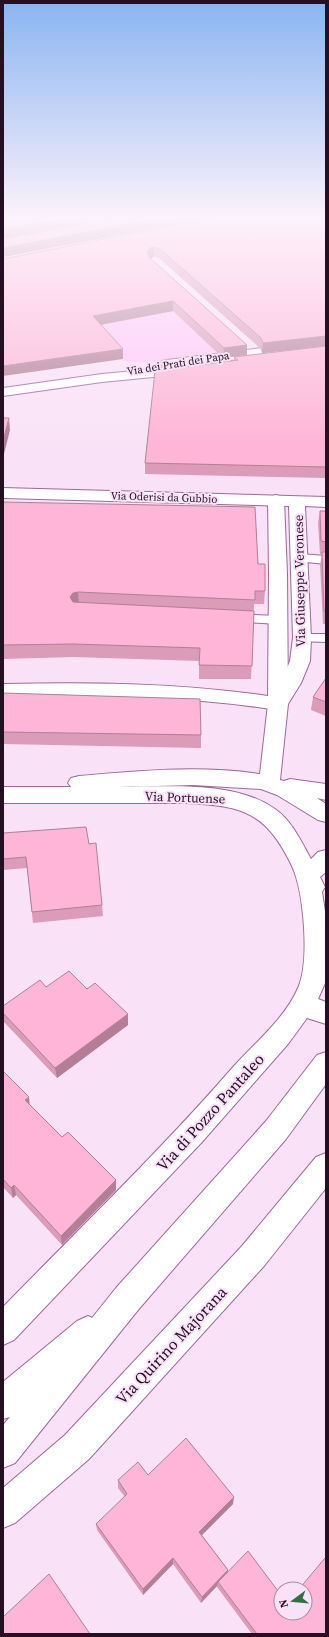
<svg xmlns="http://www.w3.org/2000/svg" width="329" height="1637" font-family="'Source Serif 4',serif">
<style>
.green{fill:#fec8f8}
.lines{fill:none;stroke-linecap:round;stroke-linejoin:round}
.lane-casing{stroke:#9e699a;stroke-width:2}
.street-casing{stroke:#9e699a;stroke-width:2}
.secondary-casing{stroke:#9e699a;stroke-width:2}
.primary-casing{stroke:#9e699a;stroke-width:2}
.lane{fill:#fff;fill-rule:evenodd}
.street{fill:#fff;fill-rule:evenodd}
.secondary{fill:#fff;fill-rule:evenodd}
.primary{fill:#fff;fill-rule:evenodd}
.wall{fill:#da9cb9}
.shaded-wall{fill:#b27f96}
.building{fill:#feb5d7;stroke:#b27f96}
.labels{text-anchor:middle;stroke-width:4;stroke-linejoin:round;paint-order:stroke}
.far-street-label{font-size:11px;fill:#251023;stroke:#f9e2f7}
.street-label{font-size:13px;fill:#251023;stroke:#f9e2f7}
.near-street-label{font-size:16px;fill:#251023;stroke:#f9e2f7}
</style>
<rect width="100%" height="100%" fill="#f9e2f7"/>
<!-- green -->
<path class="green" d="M173,311L219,352L147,363L125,361L93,326Z"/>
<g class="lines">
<!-- lane casing -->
<g class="lane-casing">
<g id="lane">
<path d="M139,216H157L153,218L87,230L83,228L87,226Z"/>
<path d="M300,554L326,556V564L296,561L294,558L296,555Z"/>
<path d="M233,614L278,616L283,617L285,620L283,623L278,624L228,621L226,618L228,615Z"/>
<path d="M302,634H326V642L297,641L295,638L297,635Z"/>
</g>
</g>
<!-- street casing -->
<g class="street-casing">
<g id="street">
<path d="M83,216H95L113,230L111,232H103Z"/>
<path d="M326,340V348L184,366L189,367L191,370L189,373L184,374L102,382L3,396V388L102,374L165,368L160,364L162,361L167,360Z"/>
<path d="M276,495L282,497L284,500L287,574L288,704L285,709L278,710C187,696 95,695 3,696V684C92,682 180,683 268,696L269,574L268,500L270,497Z"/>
</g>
</g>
<!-- secondary casing -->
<g class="secondary-casing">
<g id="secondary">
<path d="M3,488L326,497V507L305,506L311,638L310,661L301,683L288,704L280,780L284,781L290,779L326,784V800L317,798L326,804V822L318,820L277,795L261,789L193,785L119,787C167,787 234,780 275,809C292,821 301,841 311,859L318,852L326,850V872L320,877L325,887L322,892L326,918V981L318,999L326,1002V1024L307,1018L288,1044L202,1142L14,1340L3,1345V1307C81,1227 161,1150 234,1066C255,1043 286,1017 298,988C310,962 304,892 292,866C266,812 243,806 187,803H3V787H71L68,783L71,778L79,776C139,771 200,765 260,774L268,704L281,683L290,661L293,638L289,506L3,498Z"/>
<path d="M326,1153V1188L264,1266L89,1459L15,1523L3,1528V1488L65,1435L242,1246L316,1157Z"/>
</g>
</g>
<!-- primary casing -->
<g class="primary-casing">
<path id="primary" d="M326,1052V1084L286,1139L138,1310L15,1463L3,1468V1425L10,1417L3,1419V1382L77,1321L88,1316L92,1318L116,1288L266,1121L317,1055Z"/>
</g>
<!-- lane -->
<use href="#lane" class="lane"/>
<!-- street -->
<use href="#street" class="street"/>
<!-- secondary -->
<use href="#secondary" class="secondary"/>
<!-- primary -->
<use href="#primary" class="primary"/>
</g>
<!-- wall -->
<g class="wall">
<path d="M3,216H90V222L103,224H111L112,223V220L104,221L97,216H219L3,257Z"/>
<path d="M326,216V346L262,353L260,348L159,258L154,257L150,258L247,345V355L223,358L173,311L101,325L123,359L3,259Z"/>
<path d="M326,346V478L145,474V463L234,361V357Z"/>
<path d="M3,502L258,564L265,591L264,604H254L251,679H199V661L74,657L3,659Z"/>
<path d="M320,511H326V624H323L320,565L322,554H320L318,523Z"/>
<path d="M326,678V716L311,710L313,697Z"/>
<path d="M3,693L201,735V748L3,744Z"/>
<path d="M3,833L89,844L102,905L103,916L33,923L27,868L3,870Z"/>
<path d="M46,987L87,989L128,1014V1025L57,1078L3,1021V1006Z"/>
<path d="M3,1071L30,1105L62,1137L116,1190L62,1245L16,1195L13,1198L3,1187Z"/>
<path d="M148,1475L233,1504L202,1535L228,1570V1572L281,1613L326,1634H252L217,1587V1586L201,1603L173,1564L143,1595L97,1530L96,1524L125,1497L118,1488V1480Z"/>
</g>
<!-- shaded-wall -->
<g class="shaded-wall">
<path d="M81,216H90V224L3,239V230Z"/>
<path d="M104,216H131L112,218V220L104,221Z"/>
<path d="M172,216H219L3,257V248Z"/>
<path d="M154,247V257L150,258L147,252L150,248Z"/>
<path d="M173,301V311L93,326V316Z"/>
<path d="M326,336V346L262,353L263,343Z"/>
<path d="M247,345V355L223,358L224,348Z"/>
<path d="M123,349V359L3,376V366Z"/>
<path d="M9,418L10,430L3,458V441Z"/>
<path d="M78,592L79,606L74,607L70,597L73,593Z"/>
<path d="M128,1014V1025L57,1078L55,1068Z"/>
<path d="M29,1097L30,1108L25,1100Z"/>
<path d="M116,1180V1190L62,1245L61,1236Z"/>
<path d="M14,1185L16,1195L13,1198L11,1188Z"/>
<path d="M234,1497L233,1504L199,1538V1532Z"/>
<path d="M173,1558V1564L143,1595V1589Z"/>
<path d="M228,1570L227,1576L218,1582L217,1586L201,1603L202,1597Z"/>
</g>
<!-- building -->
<g class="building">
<path d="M3,216H81L3,230Z"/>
<path d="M124,216H172L3,248V239L98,221L103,224H111L114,221L112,218Z"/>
<path d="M221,216H326V336L263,343L261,338L159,248L154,247L150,248L147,252L149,257L247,345L224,348L173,301L93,316L123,349L3,366V259Z"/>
<path d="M326,346V467L145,463L155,371L238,360L234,357Z"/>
<path d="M3,418H9L3,441Z"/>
<path d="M3,502L255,507L258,564H265V591H255V600L78,592L73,593L70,597L73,602L254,611L252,666L199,665L200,648L73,644L3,645Z"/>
<path d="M320,511H326V542L321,541Z"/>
<path d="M322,552H326V611H324Z"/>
<path d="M326,678V702L313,697Z"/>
<path d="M3,693L200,699L201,735L3,732Z"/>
<path d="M86,827L89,844L96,843L102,905L32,912L26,857L3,859V833Z"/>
<path d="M69,971L87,989L95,983L128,1014L55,1068L3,1013V1006L40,980L46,987Z"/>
<path d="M3,1071L29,1097L25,1100L62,1137L68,1132L116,1180L61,1236L14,1185L11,1188L3,1179Z"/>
<path d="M186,1438L234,1497L199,1532L228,1570L202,1597L173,1558L143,1589L96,1524L127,1494L118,1480L138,1462L148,1475Z"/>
<path d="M248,1551L281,1595V1613H305V1589H299L325,1558L326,1559V1634H257L218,1582Z"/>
<path d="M49,1574L90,1634H3V1617Z"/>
</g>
<!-- sky -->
<linearGradient id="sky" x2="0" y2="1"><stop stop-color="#89b4f1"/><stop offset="0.49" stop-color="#fcf2fb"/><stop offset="1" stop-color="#fcf2fb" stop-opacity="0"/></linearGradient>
<rect width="329" height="445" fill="url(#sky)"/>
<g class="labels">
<!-- far-street labels -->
<g class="far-street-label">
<text transform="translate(178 363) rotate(-9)" y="4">Via dei Prati dei Papa</text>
<text transform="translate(164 497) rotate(2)" y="4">Via Oderisi da Gubbio</text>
</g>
<!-- street labels -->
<g class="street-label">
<text transform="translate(299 581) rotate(-91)" y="5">Via Giuseppe Veronese</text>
<text transform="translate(185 797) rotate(2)" y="5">Via Portuense</text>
</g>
<!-- near-street labels -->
<g class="near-street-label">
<text transform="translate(210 1112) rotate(-48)" y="6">Via di Pozzo Pantaleo</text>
<text transform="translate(171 1345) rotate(-47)" y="6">Via Quirino Majorana</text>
</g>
</g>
<!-- border -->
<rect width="329" height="1637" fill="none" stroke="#251023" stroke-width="8"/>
<!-- north arrow -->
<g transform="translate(293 1601) rotate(254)"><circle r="19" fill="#f9e2f7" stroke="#a48ea2"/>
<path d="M0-3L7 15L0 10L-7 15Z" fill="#2b733f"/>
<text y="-6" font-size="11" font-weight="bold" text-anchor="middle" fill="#251023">N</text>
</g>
</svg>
